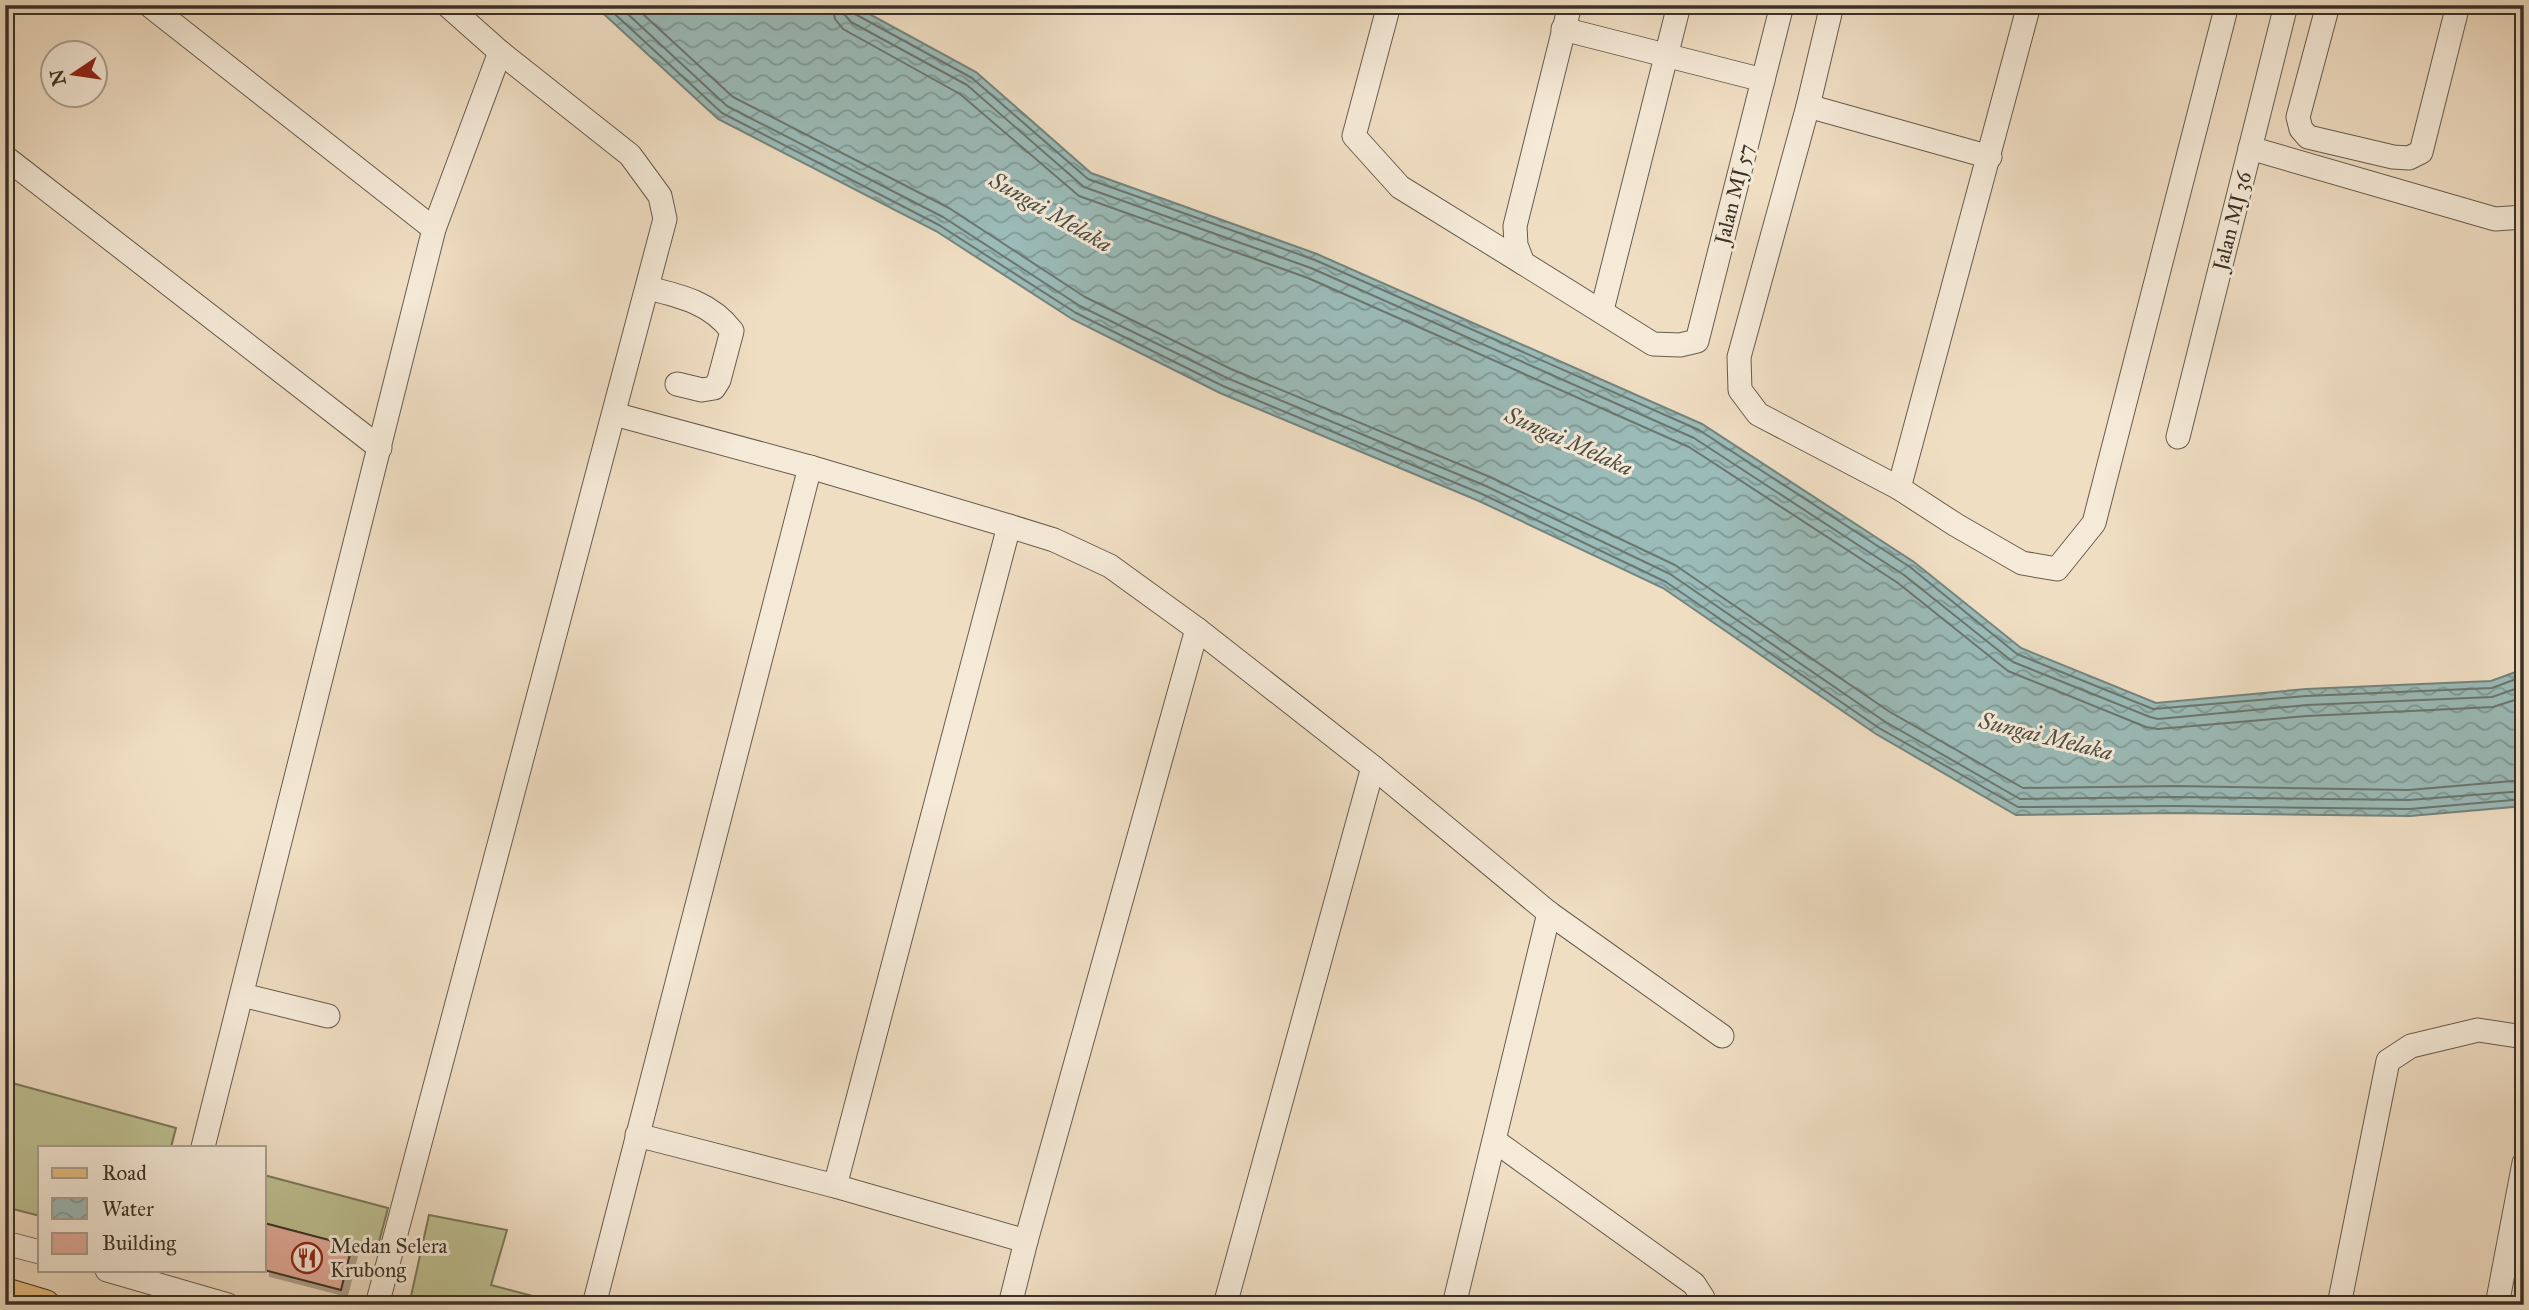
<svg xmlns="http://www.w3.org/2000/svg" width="2529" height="1310" font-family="'IM FELL Great Primer',serif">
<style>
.grass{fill:#bdc091;stroke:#7b785c;stroke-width:2}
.water{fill:url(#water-waves);stroke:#74847e;stroke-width:2}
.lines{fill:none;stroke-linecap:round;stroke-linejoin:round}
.shore{stroke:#6a7670;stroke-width:2}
.building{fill:#e3ac9b;stroke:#393127;stroke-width:2;filter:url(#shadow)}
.minor-casing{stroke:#675c4e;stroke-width:25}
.major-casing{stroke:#393127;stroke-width:32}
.minor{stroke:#f5ead8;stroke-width:23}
.major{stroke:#e8bf82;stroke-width:30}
.labels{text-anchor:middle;stroke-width:6;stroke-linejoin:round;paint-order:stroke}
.street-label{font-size:21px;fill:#393127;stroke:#f5ead8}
.poi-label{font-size:21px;fill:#393127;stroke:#f5ead8;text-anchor:start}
.water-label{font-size:23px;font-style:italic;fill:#4d4d44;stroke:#f5ead8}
</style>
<defs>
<pattern id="water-waves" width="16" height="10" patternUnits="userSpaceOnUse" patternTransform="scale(1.75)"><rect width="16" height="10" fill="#9bbbb8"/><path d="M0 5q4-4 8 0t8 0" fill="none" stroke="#7f9996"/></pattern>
<filter id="shadow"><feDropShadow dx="6" dy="6" stdDeviation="0" flood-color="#0004"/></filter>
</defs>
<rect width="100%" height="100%" fill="#f0dec3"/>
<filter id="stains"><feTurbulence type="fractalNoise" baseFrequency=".00286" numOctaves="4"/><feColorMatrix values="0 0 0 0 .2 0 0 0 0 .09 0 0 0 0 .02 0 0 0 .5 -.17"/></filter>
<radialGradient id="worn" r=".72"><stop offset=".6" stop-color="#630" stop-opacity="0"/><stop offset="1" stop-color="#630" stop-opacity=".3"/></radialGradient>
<!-- grass -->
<g class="grass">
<path d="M5,1081L176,1128L171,1147H40V1216L5,1207Z"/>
<path d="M264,1175L388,1208L376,1253L264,1223Z"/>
<path d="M429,1215L507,1230L491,1285L567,1305H409Z"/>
</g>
<!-- water -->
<path class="water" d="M594,5H853L976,72L1091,173L1317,254L1702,424L1914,562L2021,648L2156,703L2306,689L2491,681L2524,669V806L2410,816L2176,813L2016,815L1876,734L1663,588L1479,501L1220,393L1072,319L936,231L718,119Z"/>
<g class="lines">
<!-- shore -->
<g class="shore">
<path d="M605,5L722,113L939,225L1076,313L1223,386L1482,494L1666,582L1879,728L2018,807L2176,806L2410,809L2524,799"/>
<path d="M618,5L727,106L943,217L1080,306L1227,378L1486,486L1670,574L1884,721L2020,799L2176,797L2409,800L2524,791"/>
<path d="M633,5L733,97L949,208L1085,297L1231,369L1490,477L1675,565L1890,712L2023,788L2176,786L2409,790L2524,780"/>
<path d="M832,5L835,19L843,29L960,94L1079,196L1308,278L1689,447L1898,583L2008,671L2146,727L2158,729L2307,716L2493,707L2524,697"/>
<path d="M843,5L844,14L851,22L967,85L1084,187L1311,268L1694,438L1904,575L2013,662L2150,717L2158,719L2307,705L2492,697L2524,686"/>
<path d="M851,5L855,14L972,78L1088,179L1315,260L1699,430L1910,567L2017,654L2153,709L2306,696L2492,688L2524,676"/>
</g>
</g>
<!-- building -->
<path class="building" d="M264,1223L352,1246L341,1290L264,1270Z"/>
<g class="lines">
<!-- minor casing -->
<g class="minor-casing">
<g id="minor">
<path d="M149,5L434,229"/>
<path d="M1389,5L1354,136L1400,187L1523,263"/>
<path d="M1570,5L1515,226L1516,245L1523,263L1653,344L1680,345L1697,341L1782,5"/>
<path d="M1832,5L1808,106L1739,357L1740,390L1758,414L1899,488L1956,525L2022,563L2057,569L2094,523L2227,5"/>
<path d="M2328,5L2298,117L2301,129L2308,137L2393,157L2409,158L2421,152L2458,5"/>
<path d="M1563,29L1763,80"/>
<path d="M1808,106L1990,157"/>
<path d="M2250,148L2495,219L2524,217"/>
<path d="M5,157L380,448"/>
<path d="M648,288C681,296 711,303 732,331L719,380L714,388L702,390L677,384"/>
<path d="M1602,310L1679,5"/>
<path d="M614,414L810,467L1009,526L1054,540L1110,566L1197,629L1373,767L1549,913L1722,1036"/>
<path d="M2178,437L2286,5"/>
<path d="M1899,488L2029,5"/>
<path d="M242,995L328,1016"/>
<path d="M637,1135L835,1186L1026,1241"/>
<path d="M1495,1141L1694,1284L1703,1298V1305"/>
<path d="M203,1147L434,229L500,52"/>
<path d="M835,1186L1009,526"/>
<path d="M5,1243L40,1252"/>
<path d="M107,1270L228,1305"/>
<path d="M377,1305L665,219L660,196L630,155L500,52L447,5"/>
<path d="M594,1305L810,467"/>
<path d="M1010,1305L1026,1241L1197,629"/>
<path d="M1225,1305L1373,767"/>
<path d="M1454,1305L1549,913"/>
<path d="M2339,1305L2388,1061L2411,1046L2478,1030L2524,1037"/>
<path d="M2497,1305L2524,1163"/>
</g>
</g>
<!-- major casing -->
<g class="major-casing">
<path id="major" d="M5,1293L45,1305"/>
</g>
<!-- minor -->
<use href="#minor" class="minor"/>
<!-- major -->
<use href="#major" class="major"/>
</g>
<!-- icons -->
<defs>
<g id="restaurant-ring" transform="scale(1.575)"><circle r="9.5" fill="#f5ead8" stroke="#8f2418" stroke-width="1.5"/><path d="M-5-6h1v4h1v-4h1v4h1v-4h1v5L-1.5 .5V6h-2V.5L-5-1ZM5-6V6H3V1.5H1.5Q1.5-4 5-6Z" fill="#8f2418"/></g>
</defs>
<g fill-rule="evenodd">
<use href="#restaurant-ring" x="307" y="1258"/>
</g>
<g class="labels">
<!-- street labels -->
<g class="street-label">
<text transform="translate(1734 194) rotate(-76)" y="7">Jalan MJ 57</text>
<text transform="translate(2232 221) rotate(-76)" y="7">Jalan MJ 36</text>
</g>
<!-- poi labels -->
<g class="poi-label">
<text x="330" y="1253">Medan Selera<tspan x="330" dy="24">Krubong</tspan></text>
</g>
<!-- water labels -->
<g class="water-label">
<text transform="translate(1051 212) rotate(30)" y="8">Sungai Melaka</text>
<text transform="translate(1569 441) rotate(24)" y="8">Sungai Melaka</text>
<text transform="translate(2046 736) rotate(14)" y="8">Sungai Melaka</text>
</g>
</g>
<!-- margin -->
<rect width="2529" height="1310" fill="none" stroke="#f0dec3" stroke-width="28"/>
<rect x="7" y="7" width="2515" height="1296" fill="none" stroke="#393127" stroke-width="3.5"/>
<rect x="14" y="14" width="2501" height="1282" fill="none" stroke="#393127" stroke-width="2"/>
<!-- legend -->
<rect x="38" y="1146" width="228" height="126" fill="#f5ead8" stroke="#aaa091" stroke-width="2"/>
<rect x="52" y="1168" width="35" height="10" fill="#e8bf82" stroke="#aaa091" stroke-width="2"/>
<text x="102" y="1180" font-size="21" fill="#393127">Road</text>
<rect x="52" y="1198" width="35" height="21" fill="url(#water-waves)" stroke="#aaa091" stroke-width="2"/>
<text x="102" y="1216" font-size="21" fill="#393127">Water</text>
<rect x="52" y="1233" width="35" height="21" fill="#e3ac9b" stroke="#aaa091" stroke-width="2"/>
<text x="102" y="1250" font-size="21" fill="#393127">Building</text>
<!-- north arrow -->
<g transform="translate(74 74) rotate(257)"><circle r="33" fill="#f5ead8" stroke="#aaa091" stroke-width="2"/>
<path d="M0-5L12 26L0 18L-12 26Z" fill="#8f2418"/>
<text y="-10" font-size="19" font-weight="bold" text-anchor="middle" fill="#393127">N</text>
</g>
<rect width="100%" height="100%" filter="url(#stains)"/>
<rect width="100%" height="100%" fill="url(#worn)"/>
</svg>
